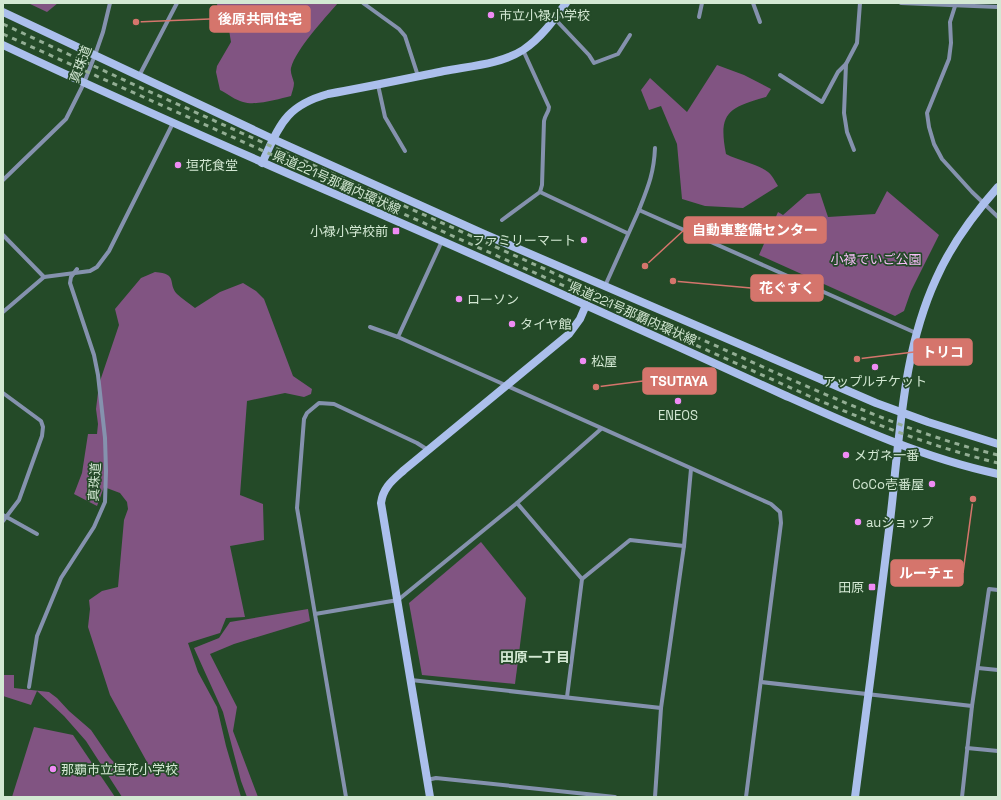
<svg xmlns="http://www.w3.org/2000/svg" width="1001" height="800" font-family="'Space Grotesk','Noto Sans JP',sans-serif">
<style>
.green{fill:#815482}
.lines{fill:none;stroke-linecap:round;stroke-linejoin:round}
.street{stroke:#8592ae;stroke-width:4}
.secondary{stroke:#abbfec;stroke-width:8}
.rail{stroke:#93ae94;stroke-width:3;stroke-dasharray:5 5;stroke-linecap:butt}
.poi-dot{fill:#f08bf5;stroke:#244a28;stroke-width:1.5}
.labels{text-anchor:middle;stroke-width:3.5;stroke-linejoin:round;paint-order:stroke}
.poi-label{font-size:13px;fill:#d3e8d3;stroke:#244a28;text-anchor:start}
.street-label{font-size:13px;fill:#d3e8d3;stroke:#244a28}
.park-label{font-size:13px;fill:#f8bdf9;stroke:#244a28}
.neighbourhood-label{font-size:14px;font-weight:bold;fill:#d3e8d3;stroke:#244a28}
.leader{fill:none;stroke:#d5756c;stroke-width:1.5}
.callout-dot{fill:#d5756c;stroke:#244a28;stroke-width:1.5}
.callout{fill:#d5756c;stroke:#d5756c;stroke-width:1.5}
.callout-label{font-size:14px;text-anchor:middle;font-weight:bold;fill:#fff}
</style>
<rect width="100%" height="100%" fill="#244a28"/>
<!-- green -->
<g class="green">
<path d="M28,3H58L47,12Z"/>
<path d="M217,3H338C325,18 296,49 291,68C290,73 293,78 294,83C294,87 292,92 291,96C278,99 256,106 243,102C235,100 228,94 220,90L216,72L217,66L231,42L229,30L218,13Z"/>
<path d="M717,65L744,75L771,89L766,97C728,108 718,113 726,154C739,161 756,163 768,172C772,175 775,181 778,186L743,208L705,206L682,199L677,144L661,106L649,110L641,90L650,78L687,112Z"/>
<path d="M887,191L939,235L911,291L904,311L895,316L759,255L778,212L783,215L807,194L820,193L828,217L875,214Z"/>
<path d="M155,272C179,274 167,283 177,294C182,299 189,303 195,308L220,292L243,283L256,291L264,299L293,376L312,389L311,394L304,397L285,393L247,401L240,495L263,504L264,540L230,546L245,617L226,618L220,633L188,643L198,672L217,707L226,746L241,797H122L86,741L64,716L37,691L31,705L3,696V675H14V688L49,692L57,698L69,711L91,730L110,758L127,776L134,777L144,774L147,769V762L110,695L88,627L90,609L89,600L102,591L118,587L124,520L128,509L127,502L120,493L104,487L97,506L74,494L82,473L88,434H97L98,424L96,409L99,384L119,325L115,309L141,278Z"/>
<path d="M481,542L526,598L515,684L422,675L409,603Z"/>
<path d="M308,609L310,621L234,644L210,654L237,707L233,731L258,797H247L241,781L223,712L194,648L219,638L230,622Z"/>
<path d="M34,727L73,735L115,797H12Z"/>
</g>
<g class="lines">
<!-- street -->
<g class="street">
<path d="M363,3L399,29L405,36L418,76"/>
<path d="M753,3L760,22"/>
<path d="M901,3L998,7"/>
<path d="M956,3L950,22L951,43L949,59L927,113L929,127L934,144L942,159L972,192L998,217"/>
<path d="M699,17L702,3"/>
<path d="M555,19L589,55L594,63L618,54L630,35"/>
<path d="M780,75L822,102L838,72L846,64"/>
<path d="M139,76L177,3"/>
<path d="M378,85L385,117L405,151"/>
<path d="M854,150L847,132L844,113L846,64L857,43L860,3"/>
<path d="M3,180L66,119L84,83L95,55L103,32L110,3"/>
<path d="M540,192L627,233"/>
<path d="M639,210C648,187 654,173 655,148"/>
<path d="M502,220L540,192L542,185L544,121C545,115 549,112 549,107L523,50"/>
<path d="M3,235L44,277"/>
<path d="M442,241L398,337L771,504L780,512L781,523L746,797"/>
<path d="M605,286L639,210L916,333"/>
<path d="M3,312L44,277L90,271L97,267L109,251L173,123"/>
<path d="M370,327L398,337"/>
<path d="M3,393L41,421L43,427L42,436L19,500L3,521"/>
<path d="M517,503L582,579"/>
<path d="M3,515L37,534"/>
<path d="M315,614L398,600L517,503L601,429"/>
<path d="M978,668L998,670"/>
<path d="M411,680L661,708"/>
<path d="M761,682L972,706"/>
<path d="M29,687L37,636L61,578L94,527L105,502L106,471L105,438L98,375L94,355L70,283L71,277L77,269"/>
<path d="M567,697L582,579L630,540L684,546"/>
<path d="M967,748L998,751"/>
<path d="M427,780L436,778L615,797"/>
<path d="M346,797L297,508L304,419L307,413L319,403L334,404L417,443L428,450"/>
<path d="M655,797L661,708L684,546L691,469"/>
<path d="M962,797L972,706L989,589L998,590"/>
</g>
<!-- secondary -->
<g class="secondary">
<path d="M3,12L273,139L484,234L876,403L928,422L998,444"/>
<path d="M3,45C197,137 395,218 590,307C655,336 719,365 784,395C853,426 923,458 998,474"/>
<path d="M262,163C280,125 285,106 328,94C367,87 405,79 444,71C470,66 501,64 523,50C541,38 554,20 566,3"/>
<path d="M430,797L381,503C383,487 393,480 404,470L569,334L580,319L586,305"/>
<path d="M855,797C866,713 877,630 887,546C890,522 893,497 895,473C902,407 908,340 936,279C951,245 973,215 998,187"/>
</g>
<!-- rail -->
<g class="rail">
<path d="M3,24L137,86L792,380C859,409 927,438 998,455"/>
<path d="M3,34L809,396C871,423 933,447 998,463"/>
</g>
</g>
<!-- markers -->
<g class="poi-dot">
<circle cx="491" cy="15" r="4"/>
<circle cx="178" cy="165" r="4"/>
<rect x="392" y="227" width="8" height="8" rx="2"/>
<circle cx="584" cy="240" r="4"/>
<circle cx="459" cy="299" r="4"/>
<circle cx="512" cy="324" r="4"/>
<circle cx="583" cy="361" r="4"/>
<circle cx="875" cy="367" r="4"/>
<circle cx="678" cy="401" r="4"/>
<circle cx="846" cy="455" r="4"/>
<circle cx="932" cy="484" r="4"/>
<circle cx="858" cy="522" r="4"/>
<rect x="868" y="583" width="8" height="8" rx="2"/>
<circle cx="53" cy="769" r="4"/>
</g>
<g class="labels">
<!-- poi labels -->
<g class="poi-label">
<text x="499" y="20">市立小禄小学校</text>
<text x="186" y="170">垣花食堂</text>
<text x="388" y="236" text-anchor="end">小禄小学校前</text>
<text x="576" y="245" text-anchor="end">ファミリーマート</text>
<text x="467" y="304">ローソン</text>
<text x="520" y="329">タイヤ館</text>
<text x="591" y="366">松屋</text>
<text x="875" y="386" text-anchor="middle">アップルチケット</text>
<text x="678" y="420" text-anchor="middle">ENEOS</text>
<text x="854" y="460">メガネ一番</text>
<text x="924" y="489" text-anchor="end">CoCo壱番屋</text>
<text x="866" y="527">auショップ</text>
<text x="864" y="592" text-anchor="end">田原</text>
<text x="61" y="774">那覇市立垣花小学校</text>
</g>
<!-- street labels -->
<g class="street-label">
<text transform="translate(80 64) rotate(-69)" y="5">真珠道</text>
<text transform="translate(337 182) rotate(24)" y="5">県道221号那覇内環状線</text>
<text transform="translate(633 313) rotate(24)" y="5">県道221号那覇内環状線</text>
<text transform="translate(94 482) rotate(-86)" y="5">真珠道</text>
</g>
<!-- park labels -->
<g class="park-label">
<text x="876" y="264">小禄でいご公園</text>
</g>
<!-- neighbourhood labels -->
<g class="neighbourhood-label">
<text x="535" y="662">田原一丁目</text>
</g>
</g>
<!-- callouts -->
<path class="leader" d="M136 22L210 19M645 266L684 230M673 281L751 288M857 359L914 352M596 387L643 381M973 499L963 573"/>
<g class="callout-dot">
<circle cx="136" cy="22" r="4"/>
<circle cx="645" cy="266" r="4"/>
<circle cx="673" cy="281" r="4"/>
<circle cx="857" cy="359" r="4"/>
<circle cx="596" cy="387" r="4"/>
<circle cx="973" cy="499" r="4"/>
</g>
<g class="callout">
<rect x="210" y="6" width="100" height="26" rx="4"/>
<rect x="684" y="217" width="142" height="26" rx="4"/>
<rect x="751" y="275" width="72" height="26" rx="4"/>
<rect x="914" y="339" width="58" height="26" rx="4"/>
<rect x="643" y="368" width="73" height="26" rx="4"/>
<rect x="891" y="560" width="72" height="26" rx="4"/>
</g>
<g class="callout-label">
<text x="260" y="24">後原共同住宅</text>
<text x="755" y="235">自動車整備センター</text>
<text x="787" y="293">花ぐすく</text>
<text x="943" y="357">トリコ</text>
<text x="679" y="386">TSUTAYA</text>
<text x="927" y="578">ルーチェ</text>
</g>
<!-- border -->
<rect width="1001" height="800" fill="none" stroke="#d3e8d3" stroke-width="8"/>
</svg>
